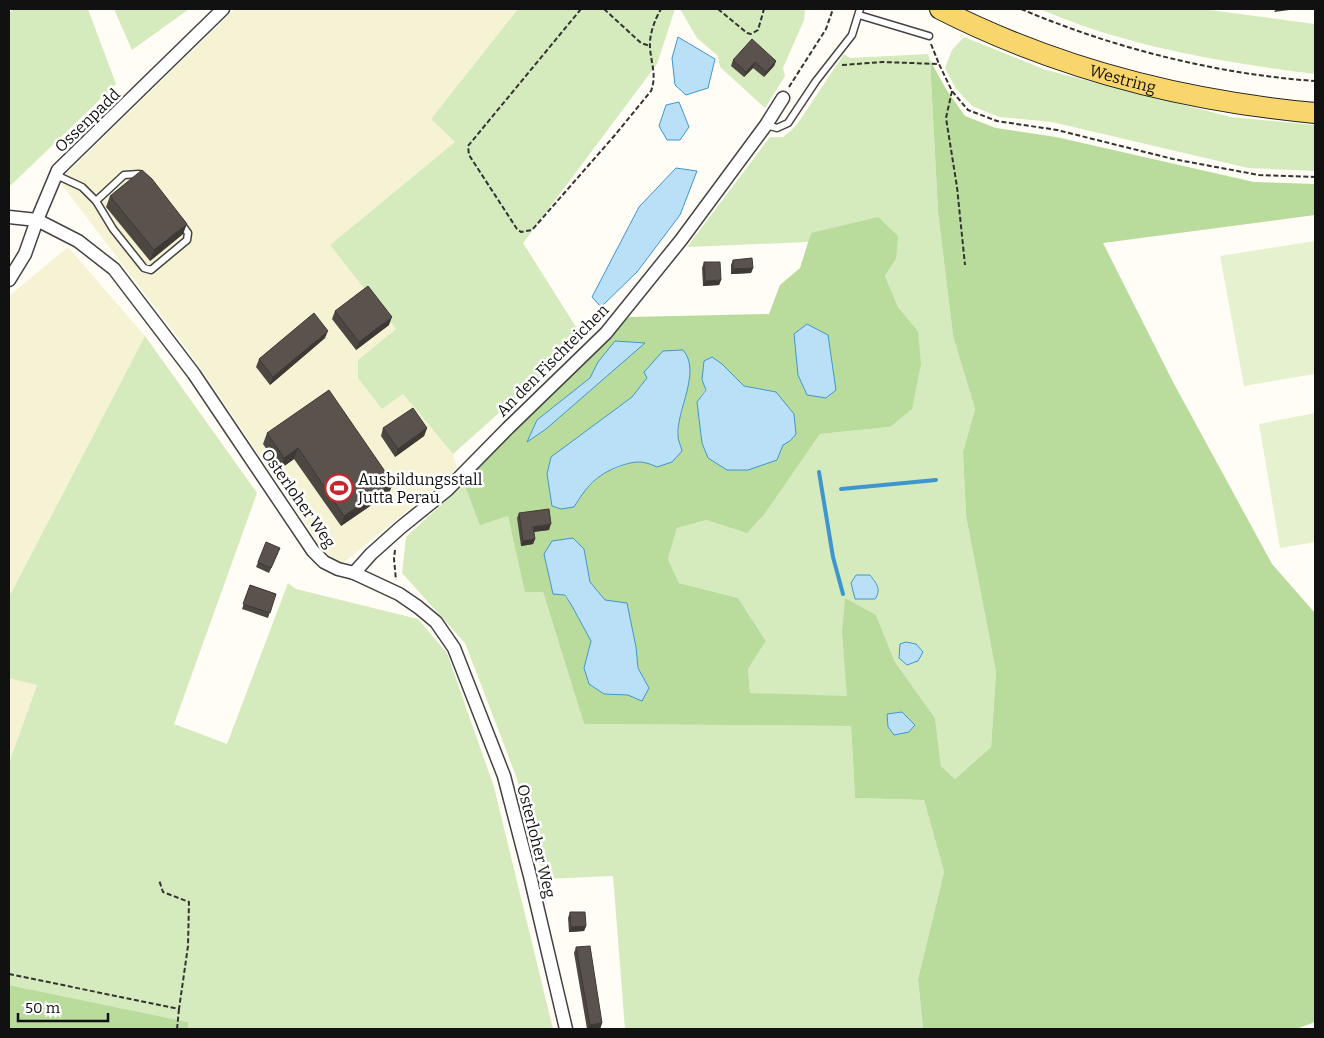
<svg xmlns="http://www.w3.org/2000/svg" width="1324" height="1038" font-family="Bitter,serif">
<style>
.farmland{fill:#f6f3d4}
.green{fill:#d5ebbd}
.forest{fill:#b9dc9c;fill-rule:evenodd}
.pitch{fill:#e6f2cf}
.water{fill:#b9e0f7;stroke:#3f96cf}
.lines{fill:none;stroke-linecap:round;stroke-linejoin:round}
.stream{stroke:#3f96cf;stroke-width:4}
.service-casing{stroke:#444;stroke-width:9}
.minor-casing{stroke:#444;stroke-width:15}
.primary-casing{stroke:#222;stroke-width:22}
.path{stroke:#333;stroke-width:2;stroke-dasharray:5 2.5;stroke-linecap:butt}
.service{stroke:#fff;stroke-width:6}
.minor{stroke:#fff;stroke-width:12}
.primary{stroke:#f9d66b;stroke-width:20}
.wall{fill:#4d4742}
.shaded-wall{fill:#3f3936}
.building{fill:#5a524d;stroke:#3f3936}
.labels{text-anchor:middle;stroke-width:5;stroke-linejoin:round;paint-order:stroke}
.street-label{font-size:16px;fill:#111;stroke:#fff}
.poi-label{font-size:16px;fill:#111;stroke:#fff;text-anchor:start}
</style>
<rect width="100%" height="100%" fill="#fffdf5"/>
<!-- farmland -->
<g class="farmland">
<path d="M235,9H518L431,119L455,142L330,245L396,329L358,360L403,394L453,454L457,468L440,484L342,564L325,553L192,356L59,181Z"/>
<path d="M68,247L145,336L9,597V296Z"/>
<path d="M9,678L37,684L9,763Z"/>
</g>
<!-- green -->
<g class="green">
<path d="M16,9H88L116,84L9,187V12Z"/>
<path d="M114,9H189L132,50Z"/>
<path d="M518,9H675L657,64L523,243L583,338L453,454L403,394L382,409L358,378V360L396,329L330,245L455,142L431,119Z"/>
<path d="M680,9H805L804,20L783,68L785,76L765,108L720,67L718,56L697,38Z"/>
<path d="M1040,9H1202L1315,24V74C1222,62 1127,47 1040,9Z"/>
<path d="M964,37L1046,70L1231,117L1315,125V171L1248,168L1052,122L999,117L972,106L956,89L945,68L952,50Z"/>
<path d="M844,54L850,58L928,54L930,60L938,212L953,336L975,409L963,452L966,516L996,672L991,747L955,779L941,766L935,718L895,662L876,615L842,633L848,697L750,693L748,669L766,641L738,598L679,583L668,559L677,528L707,520L766,512L820,434L890,427L918,331L898,307L885,276L896,259L811,233L808,242L687,247L770,137H783L796,126Z"/>
<path d="M145,336L257,493L174,724L227,744L288,583L296,589L418,619L447,653L494,787L553,1029H188V1022L9,985V763L37,685L9,678V597Z"/>
<path d="M464,484L480,524L508,516L516,548L543,592L584,724L851,726L855,798L924,800L944,872L918,979L923,1029H625L613,876L544,879L516,776L465,643L402,573L406,537Z"/>
</g>
<!-- forest -->
<g class="forest">
<path d="M930,60L946,89L965,116L996,128L1056,137L1254,182L1315,184V215L1103,243L1173,382L1272,564L1315,613V1022L1296,1029H923L918,979L944,872L924,800L855,798L851,726L584,724L543,592H525L508,516L480,525L464,484L510,433L629,317L769,314L780,285L800,268L811,233L878,217L898,236L896,259L885,276L898,307L918,331L921,364L912,409L890,427L820,434L766,512L747,533L707,520L677,528L668,559L679,583L738,598L766,641L748,669L750,693L847,696L842,633L845,598L876,615L895,662L935,718L941,766L955,779L991,747L996,672L966,516L963,452L975,409L953,336L938,212ZM722,364L744,386L776,392L790,441L783,444L697,402ZM590,378L546,429L528,441L537,420ZM647,378L686,396L679,419L678,437L646,462H633L603,473L584,491L574,507L551,457L632,397ZM584,549L589,582L605,600L636,646L638,668L649,688L628,695L604,694L584,668L591,641L572,606L564,595ZM902,712L915,725L887,714Z"/>
<path d="M9,985L188,1022V1029H9Z"/>
</g>
<!-- pitch -->
<g class="pitch">
<path d="M1315,241V374L1244,386L1220,256Z"/>
<path d="M1315,413V542L1280,548L1259,424Z"/>
</g>
<!-- water -->
<g class="water">
<path d="M678,37L715,59L708,88L686,95L675,85L672,58Z"/>
<path d="M679,102L689,127L680,140H667L659,126L666,105Z"/>
<path d="M676,168L697,171L680,215L637,272L601,307L592,297L639,207Z"/>
<path d="M807,324L828,335L836,390L826,398L807,395L798,375L794,334Z"/>
<path d="M615,341L645,343L546,429L527,442L537,420L590,378L598,362Z"/>
<path d="M683,350C702,372 676,410 678,436C678,441 681,446 682,451L672,462L657,467C642,460 635,461 620,466C596,475 587,486 574,507L561,509L552,506L547,474L551,457L632,397L647,378L644,372L663,351Z"/>
<path d="M712,357L722,364L744,386L776,392L794,414L796,434L790,441L783,445L777,460L748,470H727L708,458L702,443L697,402L706,390L702,380L704,361Z"/>
<path d="M573,538L584,549L590,582L605,600L627,603L636,647L638,668L649,688L642,701L628,695L604,694L589,684L584,668L591,641L572,606L565,595L553,594L544,554L552,541Z"/>
<path d="M856,575H870C876,583 882,589 875,599H855L851,583Z"/>
<path d="M906,642L916,644L923,652L918,661L907,665L899,658L900,644Z"/>
<path d="M902,712L915,725L909,732L894,735L888,727L887,714Z"/>
</g>
<g class="lines">
<!-- stream -->
<g class="stream">
<path d="M819,472L833,557L843,594"/>
<path d="M841,489L936,480"/>
</g>
<!-- service casing -->
<g class="service-casing">
<g id="service">
<path d="M859,15L929,36"/>
<path d="M766,125L777,128L788,123L816,81L852,35L860,9"/>
<path d="M56,175L82,187L96,201L113,229L144,268L151,270L187,240L188,233L180,222"/>
<path d="M96,201L124,175L139,174L143,178"/>
</g>
</g>
<!-- minor casing -->
<g class="minor-casing">
<g id="minor">
<path d="M9,217L37,220L78,241L114,269L194,374L313,551L324,562L338,569L354,573L399,594L418,607L436,622L454,648L504,776L530,876L566,1029"/>
<path d="M9,280L25,254L37,220L58,170L223,9"/>
<path d="M354,573L371,554L400,528L447,490L508,428L606,333L681,240L766,125L783,98"/>
</g>
</g>
<!-- primary casing -->
<g class="primary-casing">
<g id="primary">
<path id="s1" d="M940,9C1056,68 1185,101 1315,113"/>
</g>
</g>
<!-- path -->
<g class="path">
<path d="M581,9L468,146L469,155L517,229L521,232L532,230L615,135L651,91C657,75 651,64 650,47C649,35 655,19 661,9"/>
<path d="M604,9L641,43L650,46"/>
<path d="M718,9L747,33L751,34L758,30L764,9"/>
<path d="M1021,9C1113,48 1216,74 1315,81"/>
<path d="M931,44L939,64"/>
<path d="M842,65L883,62L939,64L952,91L968,110L997,121L1057,130L1173,159L1259,175L1315,177"/>
<path d="M789,87L826,29L833,9"/>
<path d="M952,91L946,118L957,187L965,265"/>
<path d="M395,550L394,559L396,580"/>
<path d="M9,974L179,1009L188,946L189,902L163,892L159,880"/>
<path d="M177,1029L179,1009"/>
<path d="M1314,1029H1315"/>
</g>
<!-- service -->
<use href="#service" class="service"/>
<!-- minor -->
<use href="#minor" class="minor"/>
<!-- primary -->
<use href="#primary" class="primary"/>
</g>
<!-- wall -->
<g class="wall">
<path d="M733,60L776,61L774,66L764,77L753,68L744,77L731,66Z"/>
<path d="M110,196L183,234L150,261L106,207Z"/>
<path d="M733,260L753,268L751,273L731,274V265Z"/>
<path d="M704,262L721,280L719,285L703,286L702,268Z"/>
<path d="M335,311L389,325L356,350L332,319Z"/>
<path d="M325,338L270,385L256,367L259,359Z"/>
<path d="M383,428H427L424,436L395,457L381,436Z"/>
<path d="M267,433L393,483L389,493L341,526L294,459L280,469L263,444Z"/>
<path d="M519,513L549,530L534,532L535,539L533,544L521,546L517,518Z"/>
<path d="M278,553L269,573L256,567L258,562Z"/>
<path d="M250,585L276,594L268,618L242,609Z"/>
<path d="M570,912L586,926L584,931L569,932L568,918Z"/>
<path d="M576,947L602,1023L600,1029H587L574,953Z"/>
</g>
<!-- shaded-wall -->
<g class="shaded-wall">
<path d="M1276,9H1297L1274,12Z"/>
<path d="M776,61L774,66L764,77L766,72Z"/>
<path d="M755,62L753,68L744,77L746,72Z"/>
<path d="M187,224L183,234L150,261L154,250Z"/>
<path d="M753,268L751,273L731,274L733,269Z"/>
<path d="M721,280L719,285L703,286L705,281Z"/>
<path d="M392,317L389,325L356,350L359,342Z"/>
<path d="M328,331L325,338L270,385L273,377Z"/>
<path d="M427,428L424,436L395,457L398,449Z"/>
<path d="M298,448L294,459L280,469L284,458Z"/>
<path d="M393,483L389,493L341,526L344,516Z"/>
<path d="M551,524L549,530L531,532L533,527Z"/>
<path d="M535,539L533,544L521,546L523,541Z"/>
<path d="M586,926L584,931L569,932L571,927Z"/>
<path d="M602,1023L600,1029H588L590,1025Z"/>
</g>
<!-- building -->
<g class="building">
<path d="M752,39L776,61L766,72L755,62L746,72L733,60Z"/>
<path d="M142,170L152,179L187,224L154,250L110,196Z"/>
<path d="M752,258L753,268L733,269V260Z"/>
<path d="M704,262H720L721,280L705,281Z"/>
<path d="M368,286L392,317L359,342L335,311Z"/>
<path d="M314,313L328,331L273,377L259,359Z"/>
<path d="M329,390L393,483L344,516L298,448L284,458L267,433Z"/>
<path d="M413,408L427,428L398,449L383,428Z"/>
<path d="M549,509L551,524L533,527L535,539L523,541L519,513Z"/>
<path d="M266,542L280,548L271,568L258,562Z"/>
<path d="M250,585L276,594L270,613L243,604Z"/>
<path d="M570,912H585L586,926L571,927Z"/>
<path d="M590,946L602,1023L590,1025L576,947Z"/>
</g>
<!-- icons -->
<defs>
<g id="stadium-ring" transform="scale(1.4375)"><circle r="9.5" fill="#fff" stroke="#c4262e" stroke-width="1.5"/><path d="M0-5a6.5 5 0 1 0 0 10a6.5 5 0 1 0 0-10ZM-3.5-1.8h7v3.6h-7Z" fill="#c4262e"/></g>
</defs>
<g fill-rule="evenodd">
<use href="#stadium-ring" x="339" y="488"/>
</g>
<g class="labels">
<!-- street labels -->
<g class="street-label">
<text dy="6" stroke="none"><textPath href="#s1" startOffset="196">Westring</textPath></text>
<text transform="translate(87 120) rotate(-44)" y="6">Ossenpadd</text>
<text transform="translate(552 360) rotate(-45)" y="6">An den Fischteichen</text>
<text transform="translate(299 498) rotate(55)" y="6">Osterloher Weg</text>
<text transform="translate(537 841) rotate(76)" y="6">Osterloher Weg</text>
</g>
<!-- poi labels -->
<g class="poi-label">
<text x="358" y="485">Ausbildungsstall<tspan x="358" dy="18">Jutta Perau</tspan></text>
</g>
</g>
<!-- border -->
<rect width="1324" height="1038" fill="none" stroke="#111111" stroke-width="20"/>
<!-- scale -->
<path d="M18 1013v8h90v-8" fill="none" stroke="#111111" stroke-width="2.5"/>
<text x="25" y="1013" font-size="15" fill="#111111" stroke="#ffffff" stroke-width="4" paint-order="stroke">50 m</text>
</svg>
